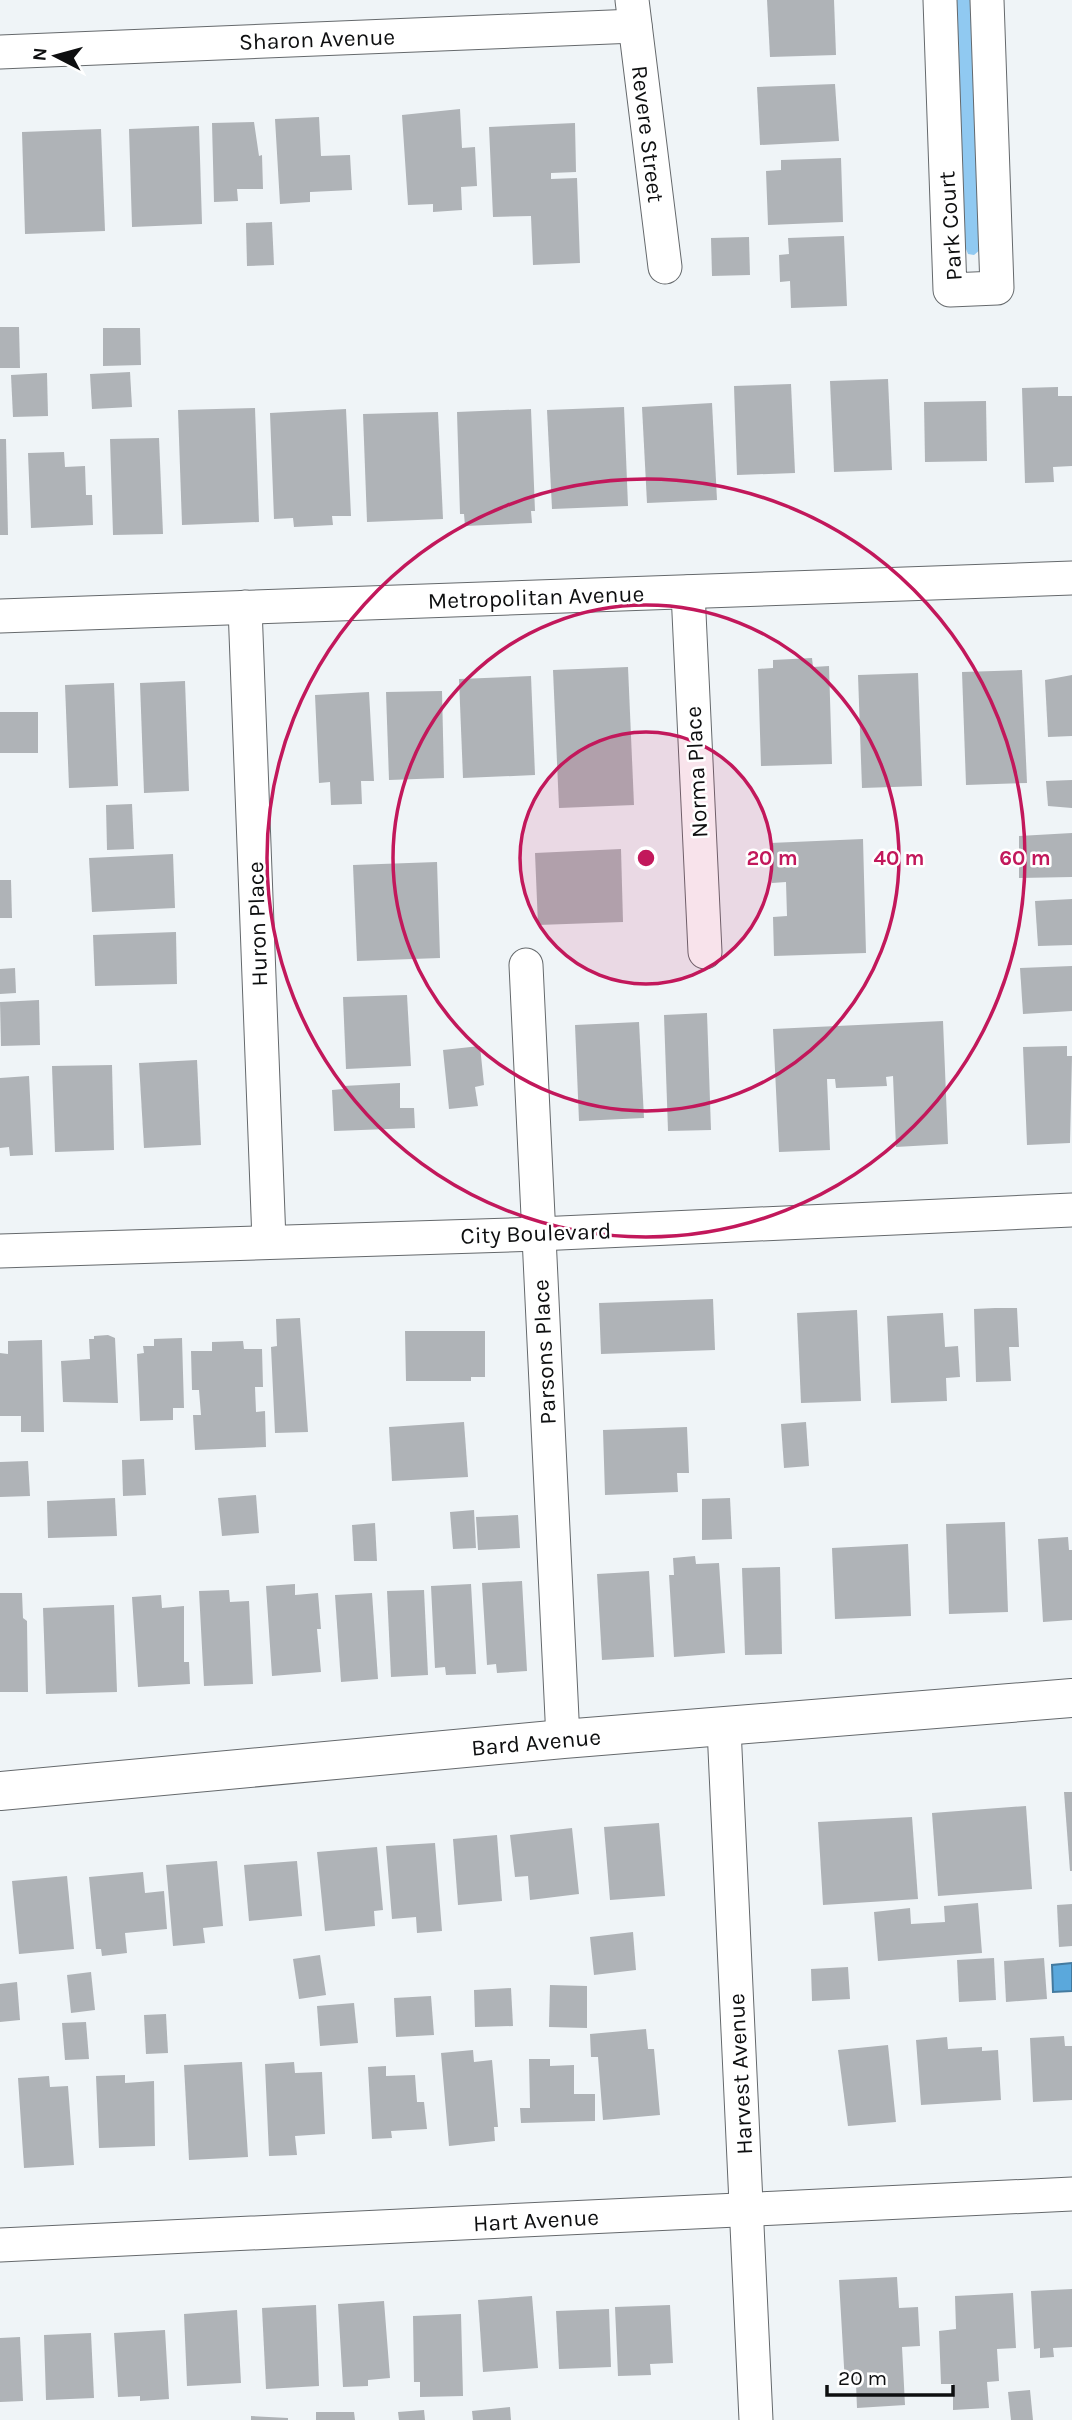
<svg xmlns="http://www.w3.org/2000/svg" width="1072" height="2420" font-family="Karla,sans-serif">
<style>
.green{fill:#90c9f1}
.water{fill:#5aa8dc;stroke:#437a9f;stroke-width:2}
.building{fill:#afb3b7}
.lines{fill:none;stroke-linecap:round;stroke-linejoin:round}
.minor-casing{stroke:#65696c;stroke-width:35}
.tertiary-casing{stroke:#65696c;stroke-width:40}
.minor{stroke:#fff;stroke-width:33}
.tertiary{stroke:#fff;stroke-width:38}
.ring{fill:none;stroke:#c2185b;stroke-width:3.5}
.labels{text-anchor:middle;stroke-width:5;stroke-linejoin:round;paint-order:stroke}
.street-label{font-size:23px;fill:#0e0f10;stroke:#fff}
.centre{fill:#c2185b;stroke:#fff;stroke-width:3.5}
.ring-label{font-size:21px;text-anchor:middle;font-weight:bold;fill:#c2185b;stroke:#fff;stroke-width:5;stroke-linejoin:round;paint-order:stroke}
</style>
<rect width="100%" height="100%" fill="#eff4f7"/>
<!-- green -->
<path class="green" d="M955,0H974L981,249L974,255L968,254L964,244Z"/>
<!-- water -->
<path class="water" d="M1072,1963V1991L1053,1992L1052,1965Z"/>
<!-- building -->
<g class="building">
<path d="M767,0H834L836,55L770,57Z"/>
<path d="M835,84L839,141L760,145L757,87Z"/>
<path d="M460,109L462,148L475,147L477,186L461,187L462,210L433,212V204L408,205L402,115Z"/>
<path d="M319,117L321,156L350,155L352,190L310,192V202L280,204L275,119Z"/>
<path d="M254,122L259,156L262,155L263,189H237L238,201L214,202L212,123Z"/>
<path d="M575,123L576,172L551,173V179L577,178L580,263L533,265L531,216L493,217L489,127Z"/>
<path d="M199,126L202,224L132,227L129,129Z"/>
<path d="M101,129L105,231L25,234L22,132Z"/>
<path d="M841,158L843,222L768,225L766,171L781,170V160Z"/>
<path d="M272,222L274,265L247,266L246,223Z"/>
<path d="M844,236L847,306L791,308L790,281L780,282L779,255L789,254L788,238Z"/>
<path d="M749,237L750,275L712,276L711,238Z"/>
<path d="M0,327H19L20,368H0Z"/>
<path d="M103,328H140L141,365L103,366Z"/>
<path d="M130,372L132,407L92,409L90,374Z"/>
<path d="M47,373L48,416L13,417L11,375Z"/>
<path d="M888,379L892,470L834,472L830,381Z"/>
<path d="M791,384L795,473L737,475L734,386Z"/>
<path d="M1058,387V396H1072V466L1053,467L1054,482L1025,483L1022,388Z"/>
<path d="M986,401L987,461L925,462L924,402Z"/>
<path d="M712,403L717,500L647,503L642,407Z"/>
<path d="M624,407L628,506L552,509L547,410Z"/>
<path d="M255,408L259,522L182,525L178,410Z"/>
<path d="M346,409L351,516H332L333,525L294,527L293,518L274,519L270,413Z"/>
<path d="M531,409L535,511H531L532,523L465,526L464,514H460L457,412Z"/>
<path d="M438,412L443,519L367,522L363,414Z"/>
<path d="M159,438L163,534L113,535L110,439Z"/>
<path d="M0,439H6L8,535H0Z"/>
<path d="M64,452L65,467L85,466L86,495H92L93,525L31,528L28,453Z"/>
<path d="M812,658L813,667L829,666L832,764L761,766L758,669L773,668V660Z"/>
<path d="M628,667L634,805L559,808L553,670Z"/>
<path d="M1022,670L1027,783L966,785L962,672Z"/>
<path d="M918,673L922,786L862,788L858,675Z"/>
<path d="M1072,675V736L1048,737L1045,680Z"/>
<path d="M531,676L535,775L463,778L459,679Z"/>
<path d="M185,681L189,791L144,793L140,683Z"/>
<path d="M114,683L118,786L69,788L65,685Z"/>
<path d="M442,691L444,778L389,780L386,692Z"/>
<path d="M369,692L374,781H361L362,804L331,805L330,782L319,783L315,695Z"/>
<rect x="0" y="712" width="38" height="41"/>
<path d="M1072,780V808L1048,806L1046,781Z"/>
<path d="M132,804L134,849L107,850L106,805Z"/>
<path d="M1072,833V877L1019,878V836Z"/>
<path d="M863,839L866,953L774,956L773,917L787,916L786,882L772,883L770,843Z"/>
<path d="M621,849L623,922L538,925L535,853Z"/>
<path d="M173,854L175,908L92,912L89,858Z"/>
<path d="M437,862L440,958L357,961L353,865Z"/>
<path d="M0,880H11L12,918H0Z"/>
<path d="M1072,899V945L1038,946L1035,901Z"/>
<path d="M176,932L177,984L95,986L93,935Z"/>
<path d="M1072,966V1011L1023,1014L1020,968Z"/>
<path d="M15,968L16,993L0,994V969Z"/>
<path d="M407,995L411,1066L346,1069L343,997Z"/>
<path d="M39,1000L40,1045L1,1046L0,1002Z"/>
<path d="M707,1013L711,1130L668,1131L664,1015Z"/>
<path d="M943,1021L948,1144L896,1147L893,1076L886,1077L887,1086L836,1088L835,1079H827L830,1150L779,1152L773,1029Z"/>
<path d="M639,1022L644,1118L579,1121L575,1025Z"/>
<path d="M480,1046L484,1085L475,1087L478,1106L449,1109L443,1050Z"/>
<path d="M1067,1046V1056H1072L1070,1143L1027,1145L1023,1047Z"/>
<path d="M197,1060L201,1145L144,1148L139,1063Z"/>
<path d="M112,1065L114,1150L55,1152L52,1066Z"/>
<path d="M29,1076L33,1155L10,1156L9,1147L0,1148V1078Z"/>
<path d="M400,1083V1108H414L415,1128L334,1131L332,1090L343,1089V1086Z"/>
<path d="M713,1299L715,1350L601,1354L599,1303Z"/>
<path d="M995,1308H1017L1019,1347H1009L1011,1381L976,1382L974,1309Z"/>
<path d="M857,1310L861,1401L801,1403L797,1313Z"/>
<path d="M943,1313L945,1347L958,1346L960,1377L946,1378L947,1401L891,1403L887,1316Z"/>
<path d="M300,1318L308,1432L275,1433L271,1347L277,1346L276,1319Z"/>
<path d="M405,1331H485V1377H471V1381H406Z"/>
<path d="M108,1335L115,1338L118,1403L63,1402L61,1361L90,1359L89,1339H94V1336Z"/>
<path d="M182,1338L184,1408H173V1420L140,1421L137,1354L144,1353L143,1346H154V1339Z"/>
<path d="M42,1340L44,1432H21V1416H0V1353L8,1354V1341Z"/>
<path d="M243,1341L244,1349H262L263,1387H255L256,1412L265,1411L266,1447L195,1450L193,1415H201L199,1390H192L191,1351H212V1342Z"/>
<path d="M464,1422L468,1477L392,1481L389,1427Z"/>
<path d="M806,1422L809,1466L784,1468L781,1424Z"/>
<path d="M687,1427L689,1473H677L678,1492L605,1495L603,1430Z"/>
<path d="M144,1459L146,1495L123,1496L122,1460Z"/>
<path d="M28,1461L30,1496L0,1497V1462Z"/>
<path d="M256,1495L259,1533L222,1536L218,1498Z"/>
<path d="M115,1498L117,1536L48,1538L47,1501Z"/>
<path d="M730,1498L732,1539L702,1540V1499Z"/>
<path d="M474,1510L476,1548L453,1549L450,1512Z"/>
<path d="M518,1515L520,1548L478,1550L476,1517Z"/>
<path d="M1005,1522L1008,1612L949,1614L946,1524Z"/>
<path d="M375,1523L377,1561H354L352,1525Z"/>
<path d="M1068,1537L1069,1550H1072V1620L1043,1622L1038,1539Z"/>
<path d="M908,1544L911,1616L835,1619L832,1548Z"/>
<path d="M695,1556L696,1564L719,1563L725,1653L674,1657L669,1575H674L673,1558Z"/>
<path d="M780,1567L782,1654L745,1655L742,1568Z"/>
<path d="M649,1571L654,1657L602,1660L597,1574Z"/>
<path d="M522,1581L527,1671L497,1673L496,1664L487,1665L482,1583Z"/>
<path d="M295,1584V1595L318,1593L321,1629H317L321,1672L272,1676L266,1586Z"/>
<path d="M471,1584L476,1674L446,1675L445,1667L435,1668L431,1586Z"/>
<path d="M229,1590L230,1602L249,1601L253,1684L204,1686L199,1591Z"/>
<path d="M424,1590L428,1675L391,1677L387,1591Z"/>
<path d="M0,1593H22L23,1618L27,1621L28,1692H0Z"/>
<path d="M372,1593L378,1679L341,1682L335,1595Z"/>
<path d="M161,1595L162,1608L184,1606V1662H189L190,1684L138,1687L132,1597Z"/>
<path d="M114,1605L117,1692L46,1694L43,1608Z"/>
<path d="M1064,1792H1072V1871H1070Z"/>
<path d="M1026,1806L1032,1889L938,1896L932,1813Z"/>
<path d="M912,1817L918,1899L823,1905L818,1822Z"/>
<path d="M659,1823L665,1896L610,1900L604,1827Z"/>
<path d="M572,1828L579,1894L530,1900L528,1876L515,1877L510,1835Z"/>
<path d="M497,1835L502,1901L458,1905L453,1839Z"/>
<path d="M435,1843L442,1931L417,1933L416,1917L392,1919L386,1846Z"/>
<path d="M377,1847L383,1910L374,1911L375,1926L325,1931L317,1852Z"/>
<path d="M217,1861L223,1926L203,1928L205,1943L173,1946L166,1865Z"/>
<path d="M297,1861L302,1916L249,1921L244,1865Z"/>
<path d="M143,1872L145,1893L164,1891L167,1929L125,1933L127,1953L102,1956L101,1949H96L89,1877Z"/>
<path d="M67,1876L74,1949L19,1954L12,1881Z"/>
<path d="M978,1903L982,1953L878,1961L874,1912L910,1908L911,1924L945,1922L944,1906Z"/>
<path d="M1072,1904V1946L1059,1947L1057,1905Z"/>
<path d="M633,1932L636,1970L594,1975L590,1937Z"/>
<path d="M320,1955L326,1995L299,1999L293,1959Z"/>
<path d="M994,1958L996,2000L959,2002L957,1960Z"/>
<path d="M1044,1958L1047,1999L1006,2002L1004,1961Z"/>
<path d="M848,1967L850,1999L812,2001L811,1969Z"/>
<path d="M91,1972L95,2010L71,2013L67,1975Z"/>
<path d="M17,1982L20,2020L0,2022V1984Z"/>
<path d="M550,1985L587,1986V2028L549,2027Z"/>
<path d="M511,1988L513,2026L475,2027L474,1990Z"/>
<path d="M431,1996L434,2035L396,2037L394,1998Z"/>
<path d="M354,2003L358,2043L320,2046L317,2006Z"/>
<path d="M166,2014L168,2053L146,2054L144,2015Z"/>
<path d="M86,2022L89,2059L65,2060L62,2023Z"/>
<path d="M646,2029L648,2049H654L660,2115L603,2120L598,2057H591L590,2034Z"/>
<path d="M1064,2036L1065,2046H1072V2100L1033,2102L1030,2038Z"/>
<path d="M947,2037L948,2049L982,2047V2051L998,2050L1001,2100L921,2105L916,2040Z"/>
<path d="M888,2045L896,2122L848,2126L838,2050Z"/>
<path d="M473,2050L474,2062L492,2060L498,2127H494L495,2141L449,2146L441,2053Z"/>
<path d="M529,2059H550V2066L574,2065V2094H595V2121L521,2123L520,2108H530Z"/>
<path d="M242,2062L248,2157L189,2160L184,2065Z"/>
<path d="M294,2062L295,2073L322,2072L325,2134L295,2136L297,2155L269,2156L265,2064Z"/>
<path d="M386,2066V2076L415,2075L417,2102H424L427,2129L391,2131L392,2138L372,2139L368,2067Z"/>
<path d="M125,2075V2083L154,2081L155,2146L99,2148L96,2076Z"/>
<path d="M49,2076L50,2087L68,2086L74,2165L24,2168L18,2078Z"/>
<path d="M897,2277L899,2308L918,2307L920,2346L902,2347L905,2405L857,2408L856,2384H845L839,2280Z"/>
<path d="M1072,2289V2347L1053,2348L1054,2357L1040,2358V2348L1034,2349L1031,2291Z"/>
<path d="M1013,2293L1016,2348L997,2349L999,2381L987,2382L989,2408L953,2410V2384H941L939,2331L956,2329L955,2296Z"/>
<path d="M532,2296L538,2368L483,2372L478,2300Z"/>
<path d="M384,2301L390,2378L368,2380V2386L343,2387L338,2304Z"/>
<path d="M316,2305L319,2386L266,2389L262,2308Z"/>
<path d="M670,2305L673,2363L650,2364L651,2375L618,2376L615,2307Z"/>
<path d="M609,2309L611,2367L559,2369L556,2311Z"/>
<path d="M237,2310L241,2383L187,2386L184,2314Z"/>
<path d="M461,2314L463,2396L420,2397V2382H414L413,2316Z"/>
<path d="M165,2330L169,2399L140,2401V2396L118,2397L114,2333Z"/>
<path d="M91,2333L94,2398L46,2400L44,2335Z"/>
<path d="M20,2337L23,2401L0,2402V2338Z"/>
<path d="M1030,2390L1033,2420H1011L1008,2392Z"/>
<path d="M510,2407L511,2420H473L472,2411Z"/>
<path d="M424,2410L425,2420H399L398,2412Z"/>
<path d="M316,2412H354L355,2420H316Z"/>
<path d="M251,2416L288,2418V2420H251Z"/>
</g>
<g class="lines">
<!-- minor casing -->
<g class="minor-casing">
<g id="minor">
<path d="M632,0L665,267"/>
<path d="M940,0L950,290L997,288L987,0"/>
<path d="M0,52L635,26"/>
<path d="M688,592L705,952"/>
<path d="M245,607L269,1241"/>
<path d="M0,616L1072,578"/>
<path d="M526,965L563,1739"/>
<path d="M0,1251L538,1234L1072,1210"/>
<path d="M724,1728L756,2420"/>
<path d="M0,2245L1072,2194"/>
</g>
</g>
<!-- tertiary casing -->
<g class="tertiary-casing">
<path id="tertiary" d="M0,1791L563,1739L1072,1698"/>
</g>
<!-- minor -->
<use href="#minor" class="minor"/>
<!-- tertiary -->
<use href="#tertiary" class="tertiary"/>
</g>
<!-- distance rings -->
<circle cx="646" cy="858" r="126" fill="#c2185b" fill-opacity=".12"/>
<g class="ring">
<circle cx="646" cy="858" r="126"/>
<circle cx="646" cy="858" r="253"/>
<circle cx="646" cy="858" r="379"/>
</g>
<g class="labels">
<!-- street labels -->
<g class="street-label">
<text transform="translate(317 39) rotate(-2)" y="8">Sharon Avenue</text>
<text transform="translate(648 134) rotate(83)" y="8">Revere Street</text>
<text transform="translate(950 226) rotate(-94)" y="8">Park Court</text>
<text transform="translate(536 597) rotate(-2)" y="8">Metropolitan Avenue</text>
<text transform="translate(696 772) rotate(-93)" y="8">Norma Place</text>
<text transform="translate(257 924) rotate(-92)" y="8">Huron Place</text>
<text transform="translate(536 1233) rotate(-2)" y="8">City Boulevard</text>
<text transform="translate(544 1352) rotate(-93)" y="8">Parsons Place</text>
<text transform="translate(536 1742) rotate(-5)" y="8">Bard Avenue</text>
<text transform="translate(740 2074) rotate(-93)" y="8">Harvest Avenue</text>
<text transform="translate(536 2220) rotate(-3)" y="8">Hart Avenue</text>
</g>
</g>
<circle cx="646" cy="858" r="10" class="centre"/>
<g class="ring-label">
<text x="772" y="865">20 m</text>
<text x="899" y="865">40 m</text>
<text x="1025" y="865">60 m</text>
</g>
<!-- north arrow -->
<g transform="translate(56 56) rotate(276)" stroke="#ffffff" stroke-width="5" paint-order="stroke">
<path d="M0-5L12 26L0 18L-12 26Z" fill="#0e0f10"/>
<text y="-10" font-size="19" font-weight="bold" text-anchor="middle" fill="#0e0f10">N</text>
</g>
<!-- scale -->
<path d="M827 2385v10h126v-10" fill="none" stroke="#0e0f10" stroke-width="3.5"/>
<text x="838" y="2385" font-size="21" fill="#0e0f10" stroke="#ffffff" stroke-width="5" paint-order="stroke">20 m</text>
</svg>
